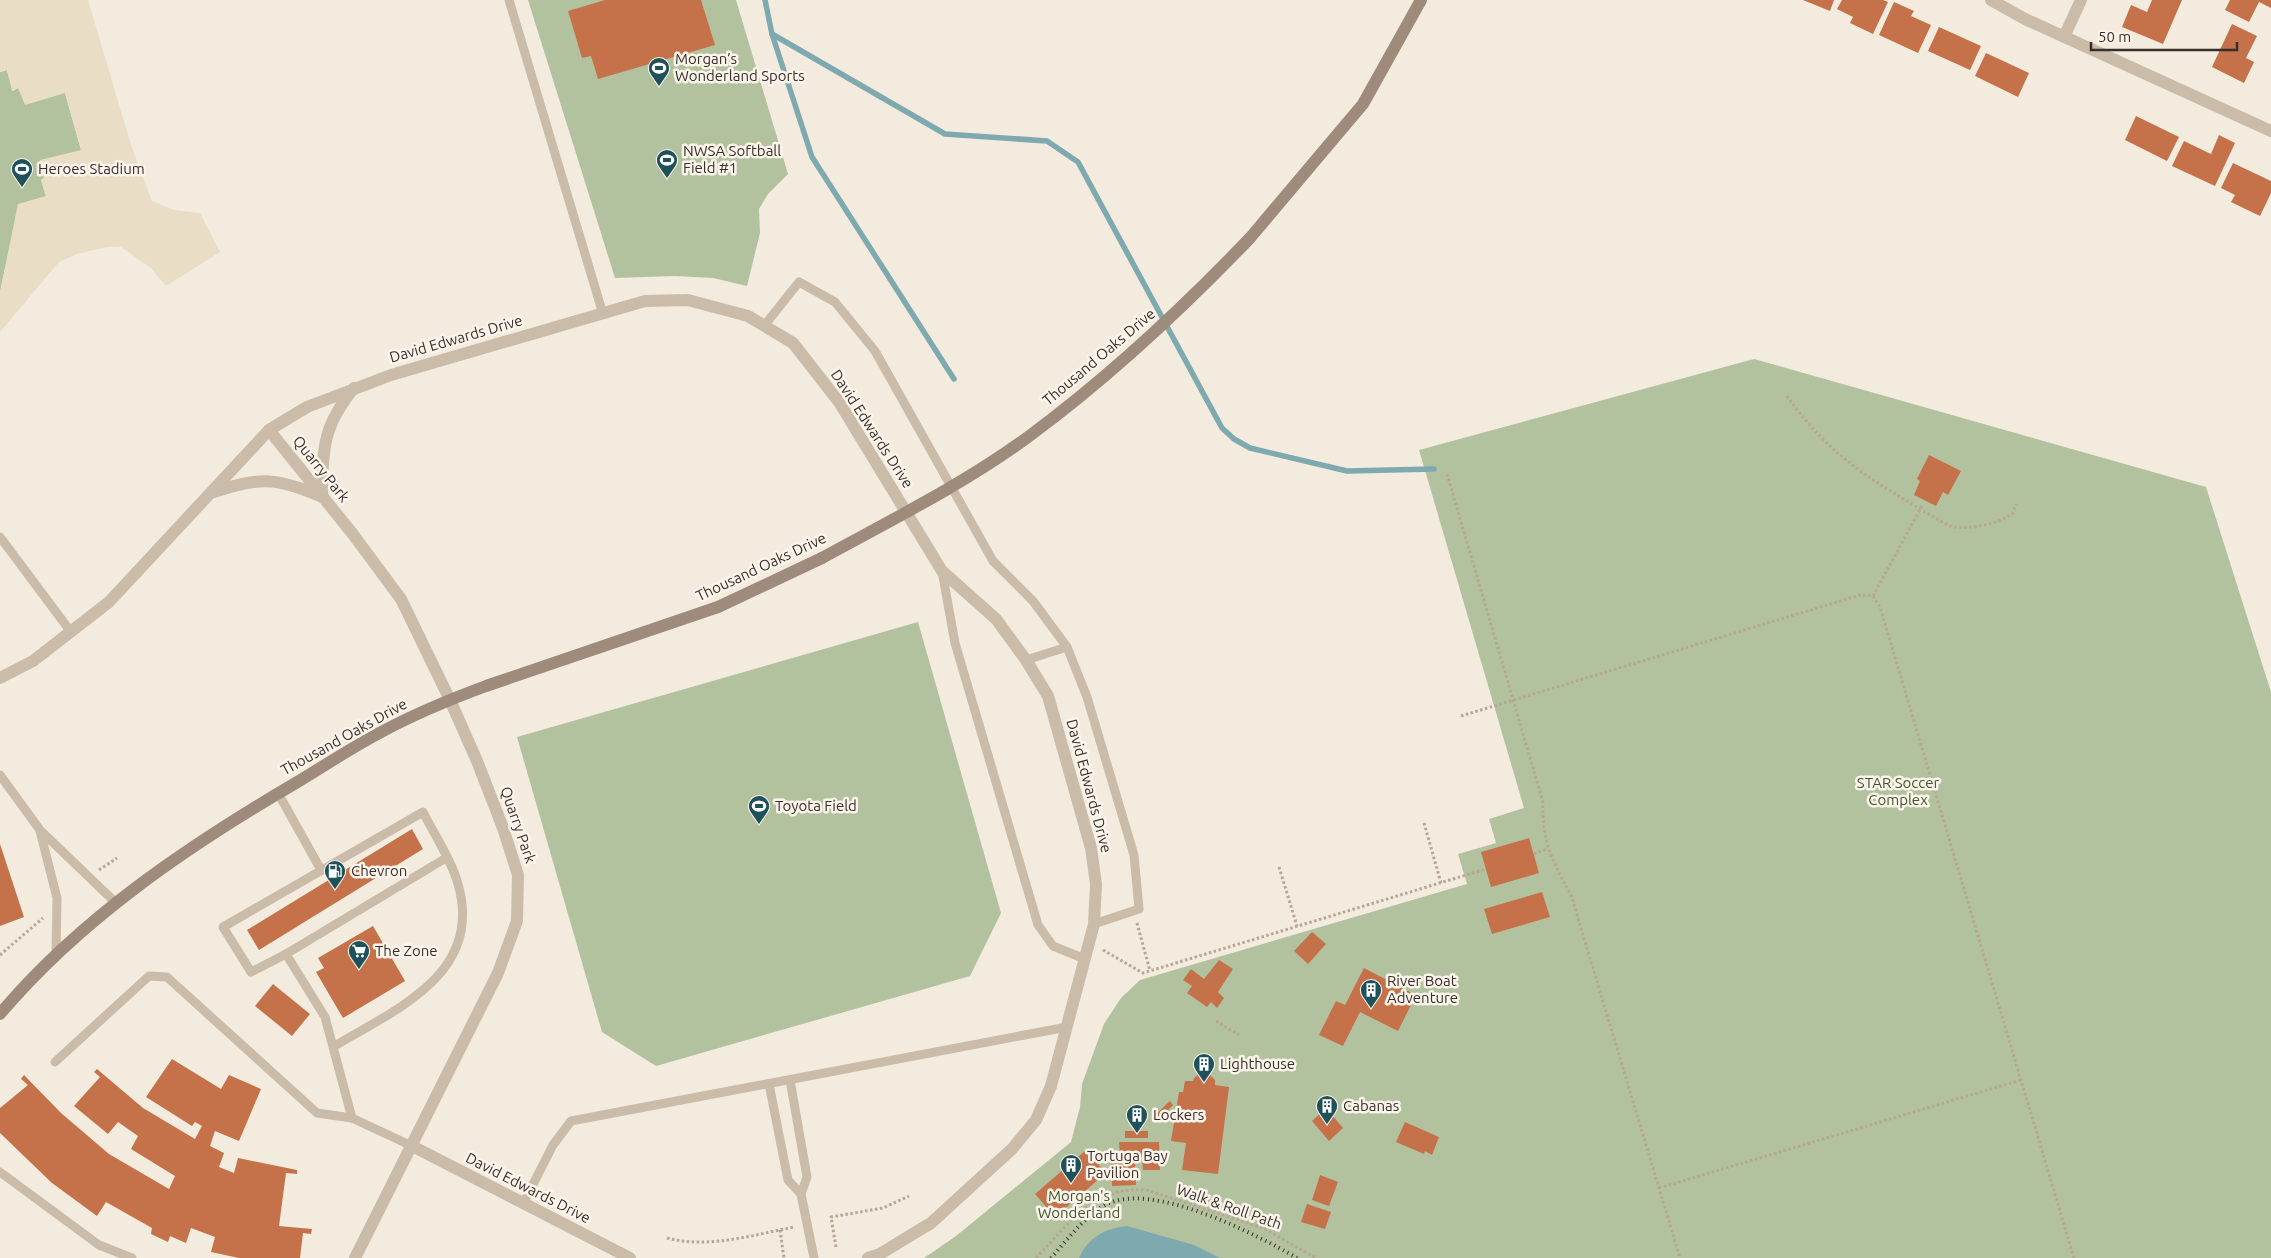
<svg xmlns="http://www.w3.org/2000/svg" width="2271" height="1258" font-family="Ubuntu,sans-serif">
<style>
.green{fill:#b3c29e}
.plaza{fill:#eaddc6}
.water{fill:#7ea9af}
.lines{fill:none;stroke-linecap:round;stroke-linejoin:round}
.stream{stroke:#7ea9af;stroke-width:5.5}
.building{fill:#c5724a}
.path{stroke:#b7a694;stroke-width:3;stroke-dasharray:2.5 2.5;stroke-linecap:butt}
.service{stroke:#cbbcaa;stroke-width:9}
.minor{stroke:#cbbcaa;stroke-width:12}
.tertiary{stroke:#cbbcaa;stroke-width:12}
.secondary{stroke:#9f8b7b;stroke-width:12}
.rail{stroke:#382f2a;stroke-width:4;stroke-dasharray:1 4;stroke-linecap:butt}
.secondary-bridge{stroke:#9f8b7b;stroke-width:12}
.labels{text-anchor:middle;stroke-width:5;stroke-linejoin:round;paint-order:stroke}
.poi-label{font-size:15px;fill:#382f2a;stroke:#faf4eb;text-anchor:start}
.street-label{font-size:15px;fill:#382f2a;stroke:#faf4eb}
.park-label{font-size:15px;fill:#44562d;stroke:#faf4eb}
</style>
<rect width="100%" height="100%" fill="#f3ebde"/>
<!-- green -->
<g class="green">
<path d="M528,0H736L788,174L768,194L759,209L760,233L747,286L713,278L675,276L615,278Z"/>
<path d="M7,70L13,91L18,88L65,93L81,150L41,180L46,196L6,264L0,292V72Z"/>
<path d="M1754,359L2206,487L2271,692V1258H924L956,1236L1071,1142L1080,1107L1082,1084L1104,1024L1121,998L1140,980L1467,884L1458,854L1496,843L1489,819L1524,808L1419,450Z"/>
<path d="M918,622L1001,913L970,976L656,1066L602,1032L517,737Z"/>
</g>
<!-- plaza -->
<path class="plaza" d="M0,0H88L131,145L152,201L174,210L200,213L220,252L166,286L151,268L121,247H107L77,254L59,262L0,332V292L18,204L46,196L41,180L44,179L40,160L81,150L65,93L25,105L18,88L12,91L7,70L0,72Z"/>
<!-- water -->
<path class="water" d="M1127,1226L1194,1245L1220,1258H1079C1088,1237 1106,1228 1127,1226Z"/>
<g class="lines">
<!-- stream -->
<g class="stream">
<path d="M765,0L772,34L812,157L954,379"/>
<path d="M772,34L945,134L1047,141L1078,162L1222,428L1234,439L1250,448L1347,471L1434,469"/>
</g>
</g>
<!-- building -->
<g class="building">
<path d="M605,0H701L715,45L598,79L591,56L582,58L568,11Z"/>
<path d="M1803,0H1834L1830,11Z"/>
<path d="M1842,0H1883L1888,2L1873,34L1850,23L1853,17L1837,9Z"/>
<path d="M2152,0H2182L2163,44L2122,27L2131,5L2147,12Z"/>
<path d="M2230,0H2271V8L2259,2L2249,22L2225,10Z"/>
<path d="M1894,2L1914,11L1911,16L1931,25L1918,53L1879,35Z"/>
<path d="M2232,24L2257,36L2246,58L2254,62L2244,83L2212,67Z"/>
<path d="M1939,27L1981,46L1970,70L1928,51Z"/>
<path d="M1986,53L2029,73L2018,97L1975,76Z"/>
<path d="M2136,116L2179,137L2167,161L2125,140Z"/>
<path d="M2219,135L2235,143L2215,186L2172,166L2184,141L2211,154Z"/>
<path d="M2233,163L2271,181V193L2260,216L2231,202L2235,195L2221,188Z"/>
<path d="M1929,455L1961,471L1948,495L1943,492L1936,506L1914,495L1920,481L1917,479Z"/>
<path d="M412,829L423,849L259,950L247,930Z"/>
<path d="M1529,838L1539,873L1491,887L1481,852Z"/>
<path d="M0,844L24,917L0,926Z"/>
<path d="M1542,892L1550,917L1492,934L1484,909Z"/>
<path d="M373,926L405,981L343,1018L316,972L324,968L318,958Z"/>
<path d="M1312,932L1326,944L1308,964L1294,951Z"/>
<path d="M1219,960L1233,969L1218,992L1224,998L1217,1008L1211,1002L1207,1007L1187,993L1192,986L1183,980L1191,969L1204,979Z"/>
<path d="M1364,968L1416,995L1398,1031L1360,1012L1343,1046L1319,1035L1336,1001L1345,1005Z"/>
<path d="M273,984L310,1014L292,1036L255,1006Z"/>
<path d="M172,1059L221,1089L229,1075L261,1089L239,1141L215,1131L210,1146L224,1153L219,1167L234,1173L238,1158L297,1170V1174L286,1173L279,1226L312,1229L311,1234L303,1233L300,1258H239L211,1252L215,1237L191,1228L186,1243L170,1236L168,1242L151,1234L152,1228L106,1202L97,1216L52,1183L0,1133V1108L28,1085L21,1079L24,1075L61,1113L109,1154L169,1189L175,1176L131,1149L138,1136L118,1122L108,1134L74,1106L100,1077L94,1072L97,1069L143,1108L195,1139L202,1126L195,1122L192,1126L146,1097Z"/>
<path d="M1202,1072L1209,1074L1215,1080V1085L1229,1087L1218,1174L1182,1170L1186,1143L1171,1141L1179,1092H1183L1185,1081H1193L1194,1078Z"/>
<path d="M1170,1101L1173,1105L1158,1121L1153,1117Z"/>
<path d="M1326,1108L1343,1128L1329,1141L1312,1121Z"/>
<path d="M1405,1122L1439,1137L1432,1155L1425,1151L1424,1154L1396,1142Z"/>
<rect x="1125" y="1131" width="23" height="7"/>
<path d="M1119,1142H1159L1160,1170H1143L1142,1157H1120Z"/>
<path d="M1086,1150L1106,1173L1055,1217L1035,1194Z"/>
<path d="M1135,1161L1136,1185L1112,1186L1111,1162Z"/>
<path d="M1320,1175L1338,1182L1329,1206L1312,1200Z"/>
<path d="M1307,1204L1331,1212L1325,1229L1301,1222Z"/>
</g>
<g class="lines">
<!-- path -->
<g class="path">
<path d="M1787,396C1833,462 1882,486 1949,526C1967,530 1998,525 2013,513L2016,504"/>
<path d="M1447,474L1543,802C1542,842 1552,861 1571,895L1680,1258"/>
<path d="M1873,596L1923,504"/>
<path d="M1461,716L1860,595L1873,596L1880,607L2074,1258"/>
<path d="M1424,823L1441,883"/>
<path d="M1534,854L1547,849"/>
<path d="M1279,867L1297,926"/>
<path d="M99,870L117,858"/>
<path d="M1137,923L1150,971"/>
<path d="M1103,950L1143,973L1486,869"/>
<path d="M0,955L43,918"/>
<path d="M1216,1021L1239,1035"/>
<path d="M1659,1188L2021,1080"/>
<path d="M780,1230L784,1258"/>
<path d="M667,1238C709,1249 752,1235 794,1227"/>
<path d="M836,1247L831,1217L883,1208L909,1196"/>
<path d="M1036,1258C1069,1224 1093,1186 1146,1190L1263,1228L1316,1258"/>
</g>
<!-- service -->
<g class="service">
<path d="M509,0L603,314"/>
<path d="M764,326L799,282L835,302L875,351L993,561L1033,601L1067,647L1087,697L1134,855L1139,909L1094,924"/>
<path d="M0,537L71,632"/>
<path d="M942,571L955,643L1038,925L1053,946L1085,959"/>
<path d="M1026,660L1067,647"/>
<path d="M0,775L40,830L117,904"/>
<path d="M278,793L321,870"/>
<path d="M40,831L57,898L56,955"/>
<path d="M286,954L446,858"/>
<path d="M333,1047C396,1009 484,974 458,884C452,861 434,834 423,812L223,927L251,972L286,954L325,1017L352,1118"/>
<path d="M55,1062L149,976L167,977L317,1113L352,1118L412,1146"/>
<path d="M790,1080L807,1177L801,1194"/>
<path d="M769,1084L788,1180L801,1194L814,1258"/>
<path d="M0,1172L99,1245L132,1258"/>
<path d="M523,1204L553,1145L571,1121L1067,1027"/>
</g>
<!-- minor -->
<path class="minor" d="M2064,37L2081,0"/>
<!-- tertiary -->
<g class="tertiary">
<path d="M1991,0L2025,19L2271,131"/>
<path d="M269,430L352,533L401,599L450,700L477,761L503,828L518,875L517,921L498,973L355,1258"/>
<path d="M214,492C260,477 275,477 320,496"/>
<path d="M322,497C323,449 322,427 354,388"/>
<path d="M0,678L33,661L109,602L269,430L307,407L391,375L645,301L688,300L748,316L793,343L839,402L942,571L996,619L1026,660L1048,696L1091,848L1096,884L1094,924L1051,1086L1036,1120L1012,1149L931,1223L880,1254L868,1258"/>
<path d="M412,1146L630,1258"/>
</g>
<!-- secondary -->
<g class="secondary">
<path d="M1250,238L1363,104L1421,0"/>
<path d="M0,1014C80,919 188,846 294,784C324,766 354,746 385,730C417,713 451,699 486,686L718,607L822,558"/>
</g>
<!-- rail -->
<path class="rail" d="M1051,1258C1067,1240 1084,1217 1105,1205C1151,1180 1256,1234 1297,1258"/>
<!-- secondary-bridge -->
<path class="secondary-bridge" d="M822,558C891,520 964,484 1028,437C1108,378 1181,310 1250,238"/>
</g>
<!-- icons -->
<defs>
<g id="stadium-pin" transform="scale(1.125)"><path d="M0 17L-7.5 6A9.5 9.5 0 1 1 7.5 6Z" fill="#1f515a" stroke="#faf4eb"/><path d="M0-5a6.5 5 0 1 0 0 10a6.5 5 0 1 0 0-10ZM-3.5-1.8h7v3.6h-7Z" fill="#fff"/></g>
<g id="fuel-pin" transform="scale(1.125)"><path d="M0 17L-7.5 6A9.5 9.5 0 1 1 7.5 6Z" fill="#1f515a" stroke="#faf4eb"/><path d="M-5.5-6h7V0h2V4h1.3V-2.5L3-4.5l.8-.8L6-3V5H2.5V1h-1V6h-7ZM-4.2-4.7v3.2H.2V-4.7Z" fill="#fff"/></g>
<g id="supermarket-pin" transform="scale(1.125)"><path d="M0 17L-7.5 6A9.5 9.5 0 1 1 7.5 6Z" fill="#1f515a" stroke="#faf4eb"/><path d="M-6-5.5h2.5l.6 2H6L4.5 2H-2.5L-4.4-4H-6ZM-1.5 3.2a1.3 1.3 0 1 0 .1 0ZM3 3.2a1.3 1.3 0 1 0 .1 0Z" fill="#fff"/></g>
<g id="building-pin" transform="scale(1.125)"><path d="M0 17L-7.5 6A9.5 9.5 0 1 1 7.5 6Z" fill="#1f515a" stroke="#faf4eb"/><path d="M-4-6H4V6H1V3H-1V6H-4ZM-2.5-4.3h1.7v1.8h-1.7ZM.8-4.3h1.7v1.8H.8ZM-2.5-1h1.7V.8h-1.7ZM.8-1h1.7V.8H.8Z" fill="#fff"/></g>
</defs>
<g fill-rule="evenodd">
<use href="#stadium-pin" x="659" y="68"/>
<use href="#stadium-pin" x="667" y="160"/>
<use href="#stadium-pin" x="22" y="169"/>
<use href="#stadium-pin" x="759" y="806"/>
<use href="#fuel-pin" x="335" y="871"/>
<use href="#supermarket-pin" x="359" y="951"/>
<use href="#building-pin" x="1371" y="990"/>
<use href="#building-pin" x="1204" y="1064"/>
<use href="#building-pin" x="1327" y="1106"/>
<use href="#building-pin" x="1137" y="1115"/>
<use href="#building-pin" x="1071" y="1165"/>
</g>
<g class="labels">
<!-- poi labels -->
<g class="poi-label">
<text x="675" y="64">Morgan’s<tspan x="675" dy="17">Wonderland Sports</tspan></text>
<text x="683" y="156">NWSA Softball<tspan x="683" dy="17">Field #1</tspan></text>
<text x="38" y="174">Heroes Stadium</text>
<text x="775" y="811">Toyota Field</text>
<text x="351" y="876">Chevron</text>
<text x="375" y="956">The Zone</text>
<text x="1387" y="986">River Boat<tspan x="1387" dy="17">Adventure</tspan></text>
<text x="1220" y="1069">Lighthouse</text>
<text x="1343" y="1111">Cabanas</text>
<text x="1153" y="1120">Lockers</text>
<text x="1087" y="1161">Tortuga Bay<tspan x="1087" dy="17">Pavilion</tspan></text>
</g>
<!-- street labels -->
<g class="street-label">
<text transform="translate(456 339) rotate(-16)" y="5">David Edwards Drive</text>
<text transform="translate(1099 357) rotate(-40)" y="5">Thousand Oaks Drive</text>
<text transform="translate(872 429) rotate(57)" y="5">David Edwards Drive</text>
<text transform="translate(321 469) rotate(51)" y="5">Quarry Park</text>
<text transform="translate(761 567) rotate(-25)" y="5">Thousand Oaks Drive</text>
<text transform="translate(344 737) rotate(-29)" y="5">Thousand Oaks Drive</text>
<text transform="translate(1089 786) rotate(75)" y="5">David Edwards Drive</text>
<text transform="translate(518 825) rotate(71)" y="5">Quarry Park</text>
<text transform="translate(528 1188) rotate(27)" y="5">David Edwards Drive</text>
<text transform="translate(1229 1207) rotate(19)" y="5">Walk &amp; Roll Path</text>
</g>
<!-- park labels -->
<g class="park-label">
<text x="1898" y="788">STAR Soccer<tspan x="1898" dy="17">Complex</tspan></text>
<text x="1079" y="1201">Morgan's<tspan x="1079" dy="17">Wonderland</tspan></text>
</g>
</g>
<!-- scale -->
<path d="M2091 42v8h146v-8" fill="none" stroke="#382f2a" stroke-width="2.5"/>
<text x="2098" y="42" font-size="15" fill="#382f2a" stroke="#faf4eb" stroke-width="4" paint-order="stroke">50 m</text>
</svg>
